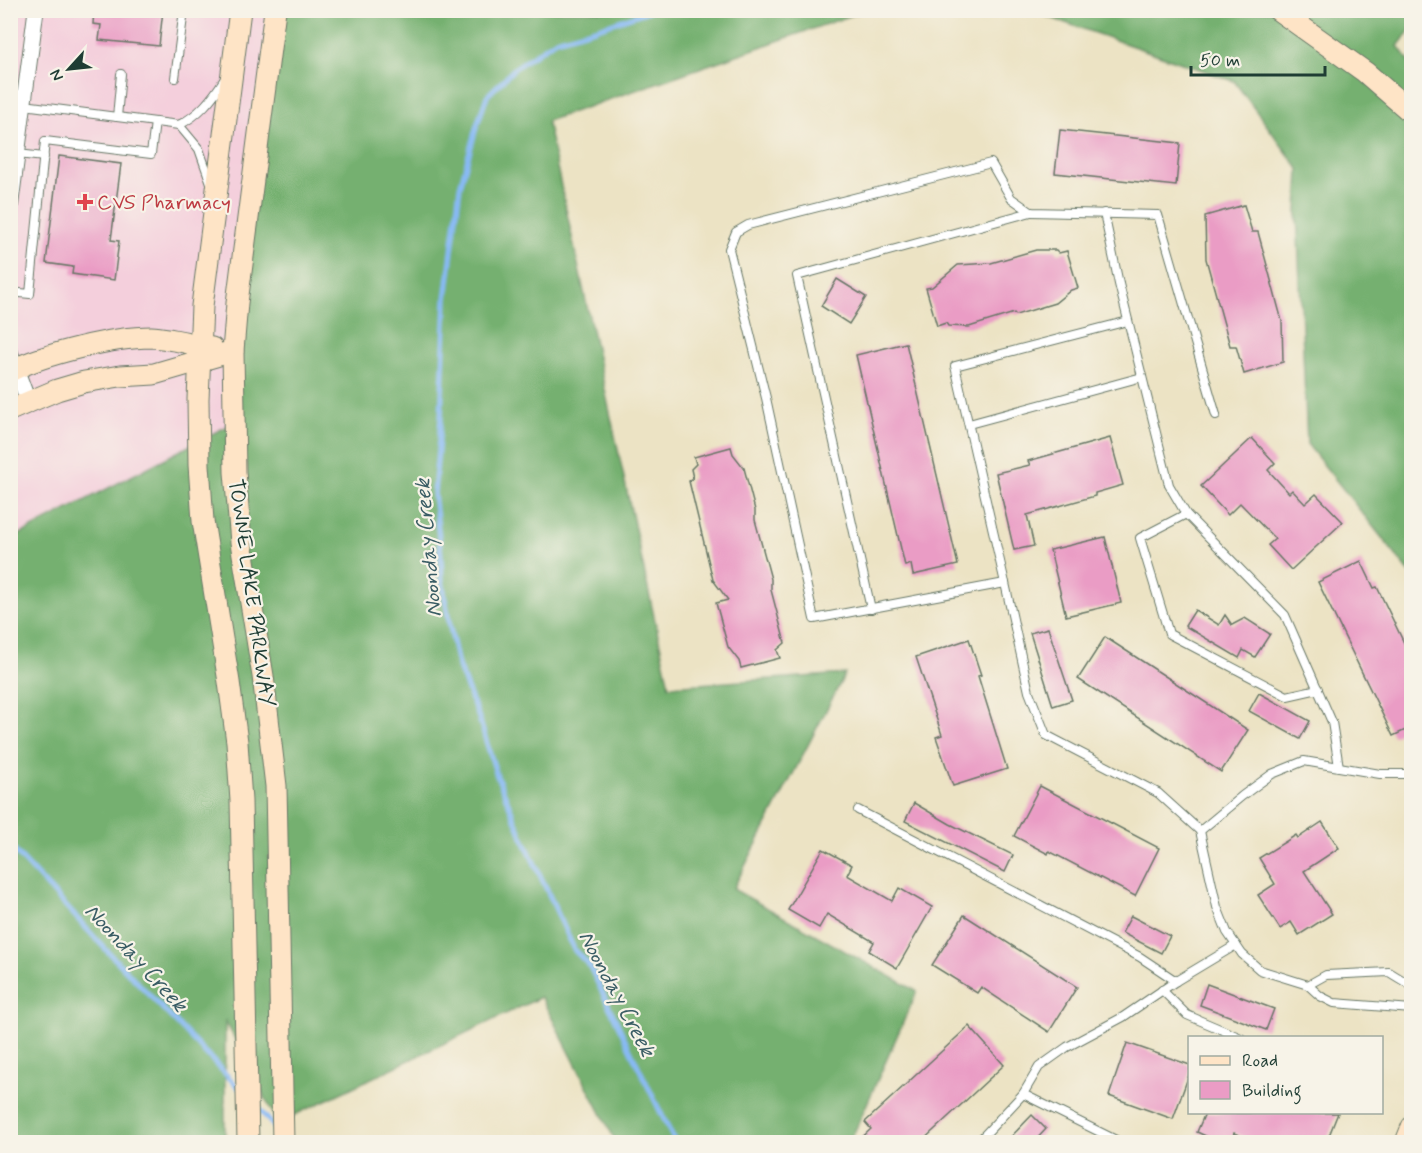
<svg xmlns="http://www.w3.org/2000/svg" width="1422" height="1153" font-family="Mynerve,sans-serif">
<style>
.built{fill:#f4cfdc}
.forest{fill:#74b06f;stroke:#4a7652;stroke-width:1.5}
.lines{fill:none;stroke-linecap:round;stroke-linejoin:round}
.stream{stroke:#88baf5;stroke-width:5}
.building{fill:#ea9cc5}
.lane-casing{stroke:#677766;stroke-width:10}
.street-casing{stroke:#677766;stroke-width:17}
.secondary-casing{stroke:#677766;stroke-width:23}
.lane{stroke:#fff;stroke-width:8}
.street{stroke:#fff;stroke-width:15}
.secondary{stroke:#fee4c6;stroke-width:21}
.health-dot{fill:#e0444e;stroke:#f7f3e8;stroke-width:2}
.labels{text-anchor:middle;stroke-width:4.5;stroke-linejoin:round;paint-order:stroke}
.health-label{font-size:21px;fill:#be3a42;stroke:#f7f3e8;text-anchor:start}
.street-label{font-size:21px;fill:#1f3d34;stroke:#f7f3e8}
.water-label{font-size:22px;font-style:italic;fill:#395c64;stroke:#f7f3e8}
</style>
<rect width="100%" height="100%" fill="#f7f3e8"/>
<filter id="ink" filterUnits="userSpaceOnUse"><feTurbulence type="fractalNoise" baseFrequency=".0167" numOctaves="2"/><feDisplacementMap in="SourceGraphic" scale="12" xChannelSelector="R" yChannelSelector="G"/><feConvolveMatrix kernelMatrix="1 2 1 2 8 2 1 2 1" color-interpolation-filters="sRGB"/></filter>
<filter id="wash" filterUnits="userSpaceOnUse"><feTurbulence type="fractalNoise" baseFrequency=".008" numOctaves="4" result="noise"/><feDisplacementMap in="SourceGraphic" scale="24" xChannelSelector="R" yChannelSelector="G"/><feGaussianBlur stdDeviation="1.35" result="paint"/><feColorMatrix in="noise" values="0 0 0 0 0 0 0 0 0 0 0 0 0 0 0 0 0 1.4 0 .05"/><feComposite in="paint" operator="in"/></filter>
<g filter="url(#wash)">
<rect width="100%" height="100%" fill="#ece3c4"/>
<!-- built -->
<path class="built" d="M11,11H275L231,424L11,538Z"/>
<!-- forest -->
<g class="forest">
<path d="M275,11H864L547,121L669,686L845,674L733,889L917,991L850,1142H616L541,997L278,1123L225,1020V1142H18L11,1138V539L231,424Z"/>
<path d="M1031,11H1411V29L1398,46L1412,65L1411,574L1307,444L1297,213L1299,169L1234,81Z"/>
</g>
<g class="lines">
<!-- stream -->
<g class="stream">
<path d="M652,10L595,29L556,40L515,68L487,96L476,128L460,187L446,299L441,418L434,493L441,555L442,580L450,627L458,665L479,718L497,776L522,836L575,951L589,965L675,1142"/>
<path d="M10,846L112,956L239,1088"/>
<path d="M254,1103L275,1128"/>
</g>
</g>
<g id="blocks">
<!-- building -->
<g class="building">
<path d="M94,10H163L159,46L99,40L101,25L93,24Z"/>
<path d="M1060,130L1180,143L1176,186L1055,173Z"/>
<path d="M59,156L121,164L111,240L119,241L114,280L72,274L73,267L46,263Z"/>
<path d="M1244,205L1252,232H1258L1282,321L1283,362L1244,374L1236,346H1230L1206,259L1205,216Z"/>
<path d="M1036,250H1056L1059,253L1067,251L1078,288L1071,290L1055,303L1016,315L1014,313L969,327L948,326L946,323L937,326L926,288L932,287L958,265L991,263Z"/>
<path d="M837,279L866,297L849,324L821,306Z"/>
<path d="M906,343L958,565L913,575L911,564L905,566L856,355Z"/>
<path d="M1110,438L1123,485L1095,493V496L1027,515L1034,546L1014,550L996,473L1030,465L1028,461Z"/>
<path d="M1252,438L1275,463L1268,470L1289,493L1292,490L1305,504L1316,494L1343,522L1291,570L1268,545L1275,539L1240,503L1228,515L1201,486Z"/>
<path d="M731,447L733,454L744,468L755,510V520L771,579V590L785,643L777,650L780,658L741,668L739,661L728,647L716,603L728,600L713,580L689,481L693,478L691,469L696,464L694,457Z"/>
<path d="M1105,537L1121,603L1066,616L1050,550Z"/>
<path d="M1361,561L1374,588L1377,587L1406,647L1408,646L1412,654V727L1393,736L1318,582Z"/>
<path d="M1195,610L1219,625L1225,615L1232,625L1245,618L1270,634L1255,657L1243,650L1239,658L1185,626Z"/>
<path d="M1048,628L1072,700L1053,706L1030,633Z"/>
<path d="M1105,637L1248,730L1221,772L1078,679Z"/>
<path d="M969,639L981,675L978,676L1007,769L953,786L936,737L942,735L916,657Z"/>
<path d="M1259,693L1310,721L1300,739L1249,711Z"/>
<path d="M1040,786L1159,848L1135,896L1049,851L1048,854L1014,836Z"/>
<path d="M914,803L950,824L1013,855L1005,872L905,821Z"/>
<path d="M1322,822L1339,848L1304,871L1332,914L1299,935L1291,922L1280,929L1258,895L1275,884L1259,858L1296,835L1298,838Z"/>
<path d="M823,849L852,865L847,875L892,901L899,888L932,907L897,968L869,951L874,942L827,914L819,928L788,910Z"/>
<path d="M964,915L1077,987L1049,1032L981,987L977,993L932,965Z"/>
<path d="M1131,916L1170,936L1161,953L1122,933Z"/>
<path d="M1207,984L1274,1009L1266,1030L1200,1005Z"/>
<path d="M969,1026L1004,1065L920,1143H856L871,1129L865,1122Z"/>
<path d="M1127,1043L1190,1065V1072L1173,1119L1109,1096Z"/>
<path d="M1205,1113H1338L1326,1143H1258L1234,1133L1230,1143H1221L1197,1132Z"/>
<path d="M1032,1115L1046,1129L1033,1143H1005Z"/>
</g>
</g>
</g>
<g filter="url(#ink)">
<use href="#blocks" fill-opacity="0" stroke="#677766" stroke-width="1.5"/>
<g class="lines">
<!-- lane casing -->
<g class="lane-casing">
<g id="lane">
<path d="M175,78L184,10"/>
<path d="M24,105L179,125C199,115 212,99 224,80"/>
<path d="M117,117L121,74"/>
<path d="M179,125L199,149L211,183"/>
<path d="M18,154L44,157"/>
<path d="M1104,213L1119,284L1169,485L1186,514L1285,615L1332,722L1339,767"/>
<path d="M10,292L30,294L45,141L151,154L155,122"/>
<path d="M1216,415L1158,215L1031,212L1011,198L991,163L748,225L736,232L729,249L766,398L814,619L1005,583L1029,692L1046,735L1158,793L1200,831L1217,907L1227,932L1242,954L1260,970L1308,985L1320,996L1334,1003L1412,1009"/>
<path d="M969,424L1142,377"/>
<path d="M1186,514L1140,538L1169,634L1287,696L1318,689"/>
<path d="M1005,583L955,366L1128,321"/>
<path d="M871,609L797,276L1031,212"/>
<path d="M858,810L1140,957L1176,981"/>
<path d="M1200,831L1242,796L1272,774L1304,761L1380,774H1412"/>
<path d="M1308,985L1326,975L1389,972L1412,986"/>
<path d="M1162,990L1187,1015L1241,1038"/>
<path d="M1023,1094L1120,1142"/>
<path d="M978,1142L1023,1094L1039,1067L1067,1047L1123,1017L1176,981L1236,945"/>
</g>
</g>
<!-- street casing -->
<g class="street-casing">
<g id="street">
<path d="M10,209L36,10"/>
<path d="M10,352L28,401"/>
</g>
</g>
<!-- secondary casing -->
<g class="secondary-casing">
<g id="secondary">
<path d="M240,10L202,306L198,399L199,465L203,521L229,682L237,742L241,801L248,1142"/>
<path d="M275,10L237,303L233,351L235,472L241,542L263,676L276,786L283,1142"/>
<path d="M1278,10L1365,72L1412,113"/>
<path d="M10,371C45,354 113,337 151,337C171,338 192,344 212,348"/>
<path d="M10,410L57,390L84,382L120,376L154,374L233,351"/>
<path d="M1406,1142L1412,1127"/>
</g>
</g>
<!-- lane -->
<use href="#lane" class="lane"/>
<!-- street -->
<use href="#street" class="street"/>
<!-- secondary -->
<use href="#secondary" class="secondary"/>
</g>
</g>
<!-- markers -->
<path class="health-dot" d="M82 193h6v6h6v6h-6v6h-6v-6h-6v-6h6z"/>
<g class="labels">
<!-- health labels -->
<g class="health-label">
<text x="97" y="209">CVS Pharmacy</text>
</g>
<!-- street labels -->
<g class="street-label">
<text transform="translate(252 593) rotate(82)" y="7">TOWNE LAKE PARKWAY</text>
</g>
<!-- water labels -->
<g class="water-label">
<text transform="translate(427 548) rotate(-95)" y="8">Noonday Creek</text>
<text transform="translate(137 957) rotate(47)" y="8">Noonday Creek</text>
<text transform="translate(618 993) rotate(62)" y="8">Noonday Creek</text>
</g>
</g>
<!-- margin -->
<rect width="1422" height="1153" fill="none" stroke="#f7f3e8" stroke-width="36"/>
<!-- legend -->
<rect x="1188" y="1036" width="195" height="78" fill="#f7f3e8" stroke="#a1aaa0" stroke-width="1.5"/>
<rect x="1200" y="1056" width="30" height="9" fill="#fee4c6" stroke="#a1aaa0" stroke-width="1.5"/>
<text x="1242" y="1066" font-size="18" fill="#1f3d34">Road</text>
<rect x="1200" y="1081" width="30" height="18" fill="#ea9cc5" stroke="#a1aaa0" stroke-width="1.5"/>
<text x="1242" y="1096" font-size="18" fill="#1f3d34">Building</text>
<!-- north arrow -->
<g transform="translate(69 69) rotate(243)" stroke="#f7f3e8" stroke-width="4.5" paint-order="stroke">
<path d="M0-4.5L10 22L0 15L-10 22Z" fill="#1f3d34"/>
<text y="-9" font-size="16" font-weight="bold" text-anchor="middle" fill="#1f3d34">N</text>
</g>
<!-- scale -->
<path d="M1191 66v9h134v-9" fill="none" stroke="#1f3d34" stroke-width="3"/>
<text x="1200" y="66" font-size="18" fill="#1f3d34" stroke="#f7f3e8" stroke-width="4.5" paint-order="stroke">50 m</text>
</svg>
